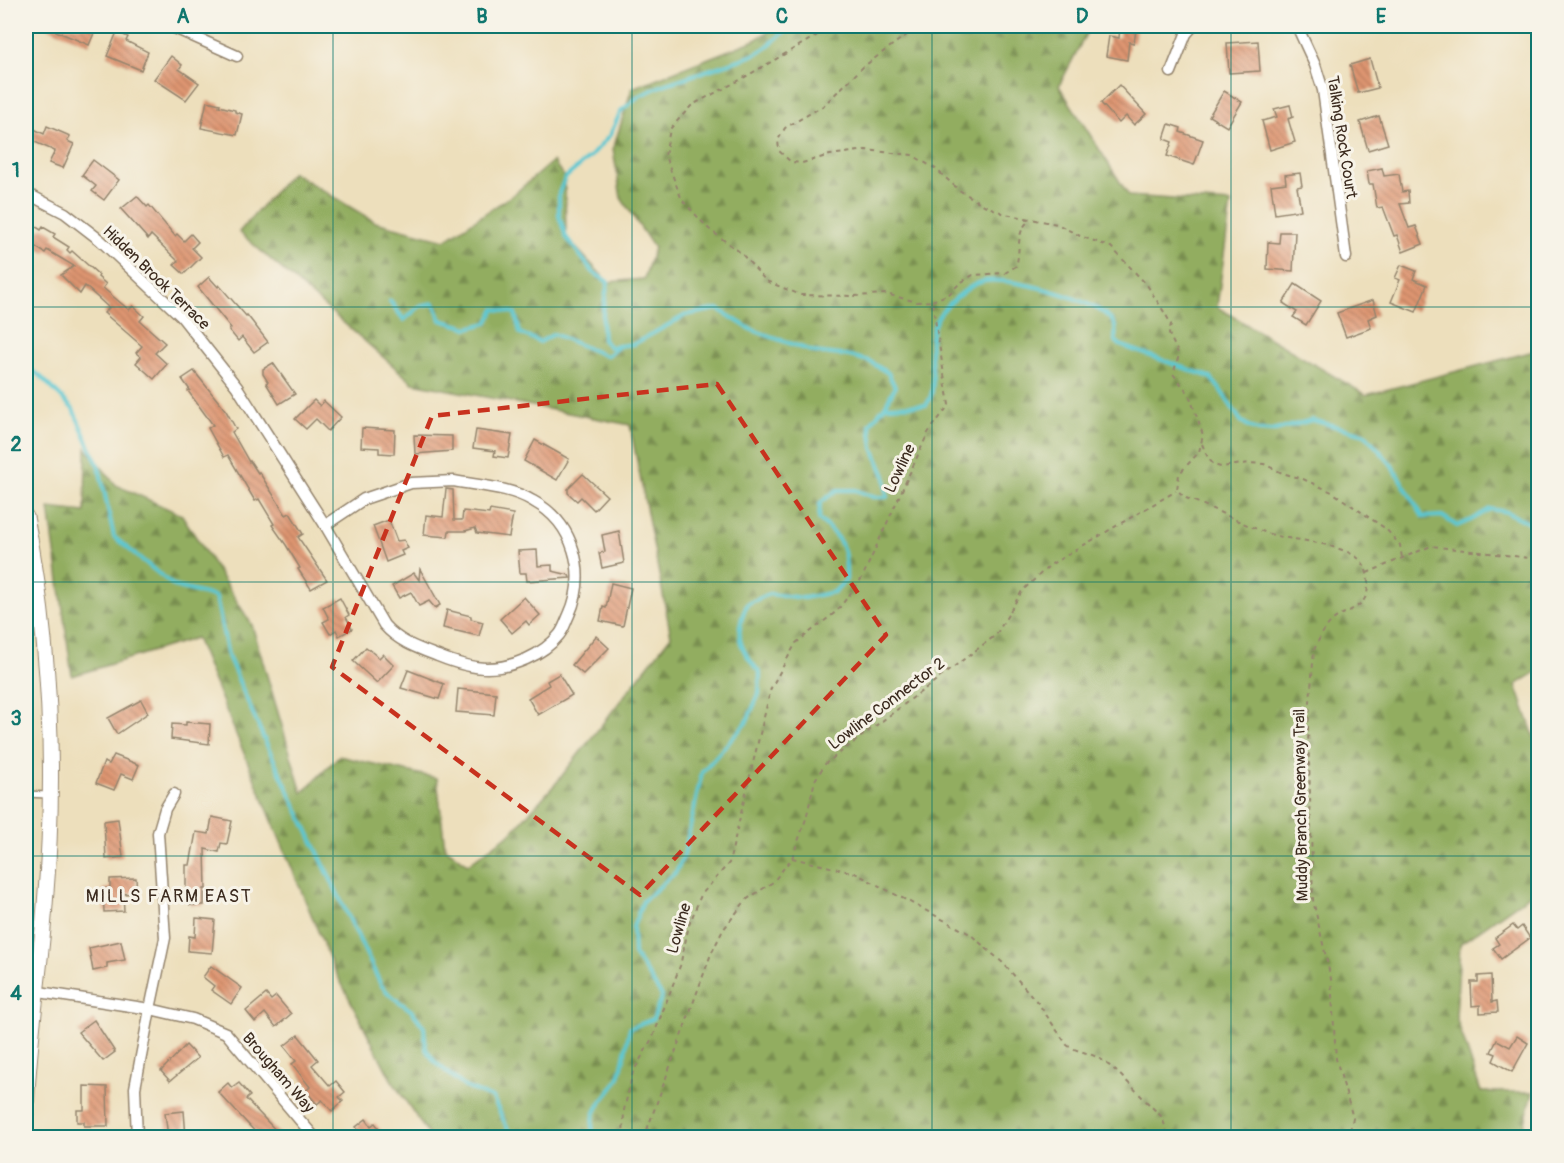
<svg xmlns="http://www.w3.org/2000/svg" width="1564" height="1163" font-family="Pangolin,sans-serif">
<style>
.forest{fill:url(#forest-firs);stroke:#666c3f;stroke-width:1.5}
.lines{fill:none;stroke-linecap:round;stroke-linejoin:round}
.stream{stroke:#5bc7d2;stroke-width:4}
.building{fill:url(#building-back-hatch)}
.lane-casing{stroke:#94846d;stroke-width:8}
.street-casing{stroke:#94846d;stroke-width:13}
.secondary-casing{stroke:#94846d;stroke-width:17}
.path{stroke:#94846d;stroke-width:2;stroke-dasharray:4.5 4.5;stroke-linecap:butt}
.lane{stroke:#fff;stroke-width:5}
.street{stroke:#fff;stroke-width:10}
.secondary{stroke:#fff;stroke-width:15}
.marked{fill:none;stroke:#c8321e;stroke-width:4.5;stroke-dasharray:12 8;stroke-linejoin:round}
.grid{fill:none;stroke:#0f766e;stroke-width:1.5;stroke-opacity:0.55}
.labels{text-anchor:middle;stroke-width:6;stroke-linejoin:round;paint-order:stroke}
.street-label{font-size:16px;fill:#3b2a1e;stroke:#f7f3e8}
.neighbourhood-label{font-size:18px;letter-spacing:1.5px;fill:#3b2a1e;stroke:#f7f3e8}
.neatline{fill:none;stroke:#0f766e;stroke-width:2}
.grid-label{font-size:20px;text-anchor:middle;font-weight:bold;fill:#0f766e}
</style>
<defs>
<pattern id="forest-firs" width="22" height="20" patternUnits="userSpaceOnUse" patternTransform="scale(1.5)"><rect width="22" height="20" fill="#92ad60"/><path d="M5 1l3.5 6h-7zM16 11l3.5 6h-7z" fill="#788d4f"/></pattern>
<pattern id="building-back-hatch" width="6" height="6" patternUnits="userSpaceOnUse" patternTransform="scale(1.5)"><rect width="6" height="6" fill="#de9571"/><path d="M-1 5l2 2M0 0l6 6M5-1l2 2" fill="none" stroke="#b57a5c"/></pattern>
</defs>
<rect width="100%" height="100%" fill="#f7f3e8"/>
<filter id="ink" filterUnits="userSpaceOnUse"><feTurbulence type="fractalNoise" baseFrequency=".0167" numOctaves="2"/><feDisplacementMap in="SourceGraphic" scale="12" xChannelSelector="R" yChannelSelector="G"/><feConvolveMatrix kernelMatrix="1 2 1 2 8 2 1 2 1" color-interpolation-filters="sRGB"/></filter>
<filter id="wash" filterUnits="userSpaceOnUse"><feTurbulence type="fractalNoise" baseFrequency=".008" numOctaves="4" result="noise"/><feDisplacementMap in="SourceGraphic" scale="24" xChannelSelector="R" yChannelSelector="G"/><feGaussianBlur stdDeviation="1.35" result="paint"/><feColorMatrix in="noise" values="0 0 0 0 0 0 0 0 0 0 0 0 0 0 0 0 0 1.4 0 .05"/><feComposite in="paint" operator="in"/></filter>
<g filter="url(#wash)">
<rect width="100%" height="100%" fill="#eddfbc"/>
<!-- forest -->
<path class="forest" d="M777,26H1090L1059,86L1129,196L1231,203L1217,307L1366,395L1538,350V671L1516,685L1538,748V889L1460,944L1456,1017L1481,1092H1533L1521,1137H430L391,1079L333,967L196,638L72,676L49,508L85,512L86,448L116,485L182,515L252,625L302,793L339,756L437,778L445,848L468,864L511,833L557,782L671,636L630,425L413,383L239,232L292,172L375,222L445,240L514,194L553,161L565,178L566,237L608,282L644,279L654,248L621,198L613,149L632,88L755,40Z"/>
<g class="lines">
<!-- stream -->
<g class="stream">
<path d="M390,301L404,320L420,306L434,303L441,320L468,328L487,323L495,309L515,313L520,333L540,342L554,334L606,356L618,347"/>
<path d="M26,368L39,375L73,409L99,467L114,537L174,586L216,597L228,656L264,739L381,985L390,995L412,1011L424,1027L426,1049L435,1062L465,1087L493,1098L512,1138"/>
<path d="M885,406L926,405C945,382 915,340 944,309C954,299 971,283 985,281C1011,277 1098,299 1113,322C1117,327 1115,334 1115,340L1120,345L1210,377L1219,388L1241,421L1250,427L1258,430L1272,431L1312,420L1365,434L1391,464L1423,517L1442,516L1457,526L1471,520L1490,509L1507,512L1534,526H1538"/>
<path d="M593,1138C589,1104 605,1103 618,1079C624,1066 626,1042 630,1028L653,1019L662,996L634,954L633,927L643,901L676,872L684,855L702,772L746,723L759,694L760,673C739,647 733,636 747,604L769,594L804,598L834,592L846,580C847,547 843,541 819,519L820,503L837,490H856L873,497H887L885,476L873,448L870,424L885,406L895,387L888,373L869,361L849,356L814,352L750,329L718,309L686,315L634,344L610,347L603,340C601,320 604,302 608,282L593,272L566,237L559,216V193L565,178L590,157L610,135L621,111L639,96L663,85L751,56L764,49L791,26"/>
</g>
</g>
<g id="blocks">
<!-- building -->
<g class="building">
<path d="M44,26H97L89,45Z"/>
<path d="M1120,27L1136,30L1134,43L1129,42L1127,60L1106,56L1109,36L1119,38Z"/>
<path d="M117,32L128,37L126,41L148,52L141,70L107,56Z"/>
<path d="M1258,41L1260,71L1229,73L1227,43Z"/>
<path d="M171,56L182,65L179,69L199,83L186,100L154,79Z"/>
<path d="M1370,59L1378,88L1358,93L1350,65Z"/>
<path d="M1119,85L1146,114L1134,125L1126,116L1119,123L1101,103Z"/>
<path d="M1224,91L1242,102L1227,127L1209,116Z"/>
<path d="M207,101L220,104L219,106L235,110V112L242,114L237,135L201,128Z"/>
<path d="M1290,105L1293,117L1288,119L1295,142L1270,150L1262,121L1277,117L1274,109Z"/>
<path d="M1379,116L1388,144L1368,150L1360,122Z"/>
<path d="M1169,124L1181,128L1180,132L1203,140L1194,165L1167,156L1172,142L1164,139Z"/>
<path d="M26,125L44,134L47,126L70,136L67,141L74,144L63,168L49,163L55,151L26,138Z"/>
<path d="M93,160L119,180L104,200L92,191L96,186L82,175Z"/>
<path d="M1382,168L1384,176L1399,174L1402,192L1408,191L1409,203L1400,204L1409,228L1416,226L1423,244L1403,252L1397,235L1394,236L1383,207L1377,208L1373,184H1369L1367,171Z"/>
<path d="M1300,173L1302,186L1297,187L1301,210L1275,214L1271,185L1286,183L1285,175Z"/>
<path d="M137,196L147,207L149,205L175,236L177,234L184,241L191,234L198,242L192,248L201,257L184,274L174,265L178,261L151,235L148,239L121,209Z"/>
<path d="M33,225L41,230L43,227L55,234L53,237L69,247L67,250L70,253L72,251L99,275L98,277L106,284L103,288L129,310L133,306L144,316L140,321L165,343L155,353L167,364L154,379L136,363L141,357L136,353L142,346L104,313L109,308L85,286L80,294L61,275L74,266L47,250L45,253L26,241Z"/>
<path d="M1280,232H1295L1293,271L1267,269L1268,242L1279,243Z"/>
<path d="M1401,265L1416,271L1413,279L1427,285L1416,312L1391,302L1400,280L1395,278Z"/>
<path d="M209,277L218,287L219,285L246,316L247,315L268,342L254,352L242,337L238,341L229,330L231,328L198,287Z"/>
<path d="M1295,284L1321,301L1306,325L1293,317L1297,312L1283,303Z"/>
<path d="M1373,300L1377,315L1368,319L1371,328L1346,337L1337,313Z"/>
<path d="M273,363L295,394L279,404L266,383L268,382L263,374V369Z"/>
<path d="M194,371L226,411L236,429L232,432L249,462L250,461L258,473L259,472L286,515L290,513L303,534L298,537L327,580L311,589L298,569L300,568L286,545L272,525L274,524L259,499L255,501L228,455L224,457L208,428L213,425L188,391L190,390L182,379Z"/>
<path d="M314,400L320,406L324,401L341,417L328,431L316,419L306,429L295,419Z"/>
<path d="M362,428L395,430L394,454L379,453V448L361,447Z"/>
<path d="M476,430L512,435L508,458L494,456L495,451L473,448Z"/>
<path d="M414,435L452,436V451L415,454Z"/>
<path d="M535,440L569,459L557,480L524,461Z"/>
<path d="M583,474L607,496L594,510L581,497L577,501L568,493V489Z"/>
<path d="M446,489L453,490L454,520H462L463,511L489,514L490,510L513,514L509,537L477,533L475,528L465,531H449L448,537L424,535L426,515L443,517Z"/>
<path d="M389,520L397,541L404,540L408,548L401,551L403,555L386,562L373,526Z"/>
<path d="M619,531L624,563L602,568L599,553L605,552L602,535Z"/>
<path d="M537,550L538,566L552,565V571L569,575L570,578L527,581L526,573H520L518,551Z"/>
<path d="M420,569L440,605L435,608L429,601L419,606L411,592L399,598L392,586L414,573L419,580Z"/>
<path d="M611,583L631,588L623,626L600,621L603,607L606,608Z"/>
<path d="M524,597L540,615L529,625L526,621L512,633L500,619Z"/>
<path d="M340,598L349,615L346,617L352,629L339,636L336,630L330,634L323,622L329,619L323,607Z"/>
<path d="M447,610L471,616V619L483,622L479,636L443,628Z"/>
<path d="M596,636L609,648L583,674L572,665Z"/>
<path d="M366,647L379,658L383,654L394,665L377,683L353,661Z"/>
<path d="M408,670L444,684L439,699L401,688Z"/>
<path d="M559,674L572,695L538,715L528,698L549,685L547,681Z"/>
<path d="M458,689L496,693L494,715L456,712Z"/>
<path d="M141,700L148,713L117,734L108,718Z"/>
<path d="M186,722L210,724L209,744L171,739L172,724L186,725Z"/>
<path d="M114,755L139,765L133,779L121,774L114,790L96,783L104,762L109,764Z"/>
<path d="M212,817L232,821L227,844L221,843L219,852L205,849L206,889H204V905H190V890H186V865H190L196,832L209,834Z"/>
<path d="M118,819L123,857L106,859L104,821Z"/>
<path d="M136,878L137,893L123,894L124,911L104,912L103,889L110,888V879Z"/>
<path d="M196,918L215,920L212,953L188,951L189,936L195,937Z"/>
<path d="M1513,925L1517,930L1522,926L1530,938L1501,959L1493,948L1499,944L1495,938Z"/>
<path d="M121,941L125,960L107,963V968L93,971L89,948Z"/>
<path d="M211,966L242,988L231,1004L211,990L214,986L203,977Z"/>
<path d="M1491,975L1492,1002L1497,1001L1498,1012L1480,1013V1005L1472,1006L1471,982H1478V976Z"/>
<path d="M266,994L271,1000L276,996L291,1014L276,1027L265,1013L255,1022L246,1011Z"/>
<path d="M94,1020L115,1052L103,1061L78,1032Z"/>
<path d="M298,1035L318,1060L312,1065L330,1086L336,1081L345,1092L339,1097L343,1101L332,1111L322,1100L317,1104L306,1091L310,1087L292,1064L296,1061L284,1046Z"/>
<path d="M1517,1036L1528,1043L1512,1072L1493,1061L1496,1054L1491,1052L1497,1040L1510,1047Z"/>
<path d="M186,1045L198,1058L170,1081L161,1071Z"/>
<path d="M228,1083L232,1088L239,1083L250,1096L246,1099L282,1137H260L218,1092Z"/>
<path d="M84,1086L107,1087L108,1126H84V1122H77V1110H84Z"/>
<path d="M184,1111L186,1137H168L165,1113Z"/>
<path d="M366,1119L371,1126L375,1123L386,1137H357L361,1134L356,1127Z"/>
</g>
</g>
</g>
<g filter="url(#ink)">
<use href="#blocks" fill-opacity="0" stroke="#94846d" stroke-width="1.5"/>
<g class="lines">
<!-- lane casing -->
<g class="lane-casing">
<path id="lane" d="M26,794L48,795"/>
</g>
<!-- street casing -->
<g class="street-casing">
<g id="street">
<path d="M170,26L237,56"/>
<path d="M1297,26L1315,65L1323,90L1346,257"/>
<path d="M1171,72L1186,34L1193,26"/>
<path d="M26,193L65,213L100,240L181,316L237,387L325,525"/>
<path d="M454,481C480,486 510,487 533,501C574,523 588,573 569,615C566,621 564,629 559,635C543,655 512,668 487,668C471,668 453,662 438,656C417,648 399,642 384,625L325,525L364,499L411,483Z"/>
<path d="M26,620L42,618"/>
<path d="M26,990L150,1009L165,938L158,833L165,809L174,794"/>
<path d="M137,1138L135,1088L150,1009L193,1019L226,1033L315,1138"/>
</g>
</g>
<!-- secondary casing -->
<g class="secondary-casing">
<path id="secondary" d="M26,517C51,645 56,775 45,905C40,974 28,1044 26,1113"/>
</g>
<!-- path -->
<g class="path">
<path d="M923,26L902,38L863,67L823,106L785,128L778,140L779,151L791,162L802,163L830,155L866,150L912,155L936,169L959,190L984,205L1005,214L1057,224L1080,236L1111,247L1147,285L1166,315L1171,324L1169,334L1179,355L1173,374L1189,394L1203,435L1199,452L1179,474L1177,490L1186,498C1214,508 1241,524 1270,534C1290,540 1312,540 1333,547C1342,550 1354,553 1361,561C1368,568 1370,587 1366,596C1361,608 1347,611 1337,617C1326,624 1319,639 1314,650L1308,728L1313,900L1331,979L1336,1059L1353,1118L1350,1131L1344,1138"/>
<path d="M932,301L949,294L960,283L973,275L1005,273L1016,266C1021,251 1015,232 1029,221L1026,218"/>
<path d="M1202,444L1208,458L1214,465L1221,467L1250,463L1264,464L1282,473L1303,479L1332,492L1386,529L1400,545L1402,558"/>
<path d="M1367,573L1431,546L1538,559"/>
<path d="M792,858L855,873L970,934L1004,964L1038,1003L1067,1045C1076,1052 1090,1052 1102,1060C1122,1074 1143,1099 1161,1116L1166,1128L1167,1138"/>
<path d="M623,1138L624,1110L633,1072L653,1037L680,966L689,925L701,895L729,863L771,688L796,643L837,611L862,578L928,433L949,405L932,301L917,302L886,294L854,296L801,295L766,281L741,253L709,229L682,200L665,156L670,129L692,105L740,80L833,26"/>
<path d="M644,1138L711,954L723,930L746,900L773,882L792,858L806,819L815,780L825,764L996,635L1022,591L1050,565L1176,491"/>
</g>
<!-- lane -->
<use href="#lane" class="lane"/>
<!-- street -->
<use href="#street" class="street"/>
<!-- secondary -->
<use href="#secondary" class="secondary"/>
</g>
</g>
<!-- marked area -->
<path class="marked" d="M717,384L886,635L640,895L332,667L432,416Z"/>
<!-- grid -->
<path class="grid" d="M333,26V1138M632,26V1138M932,26V1138M1231,26V1138M26,307H1538M26,582H1538M26,856H1538"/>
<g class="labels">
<!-- street labels -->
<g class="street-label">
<text transform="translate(1343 137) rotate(81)" y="6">Talking Rock Court</text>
<text transform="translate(157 277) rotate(44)" y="6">Hidden Brook Terrace</text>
<text transform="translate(899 468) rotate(-65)" y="6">Lowline</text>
<text transform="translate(886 703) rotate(-37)" y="6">Lowline Connector 2</text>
<text transform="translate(1300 805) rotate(-91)" y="6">Muddy Branch Greenway Trail</text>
<text transform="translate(678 928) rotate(-74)" y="6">Lowline</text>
<text transform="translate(279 1072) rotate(49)" y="6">Brougham Way</text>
</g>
<!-- neighbourhood labels -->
<g class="neighbourhood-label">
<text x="169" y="902">MILLS FARM EAST</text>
</g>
</g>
<!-- margin -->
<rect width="1564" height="1163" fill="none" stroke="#f7f3e8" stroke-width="66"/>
<rect x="33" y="33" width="1498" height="1097" class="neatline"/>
<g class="grid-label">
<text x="183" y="23">A</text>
<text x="482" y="23">B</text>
<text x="782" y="23">C</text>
<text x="1082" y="23">D</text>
<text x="1381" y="23">E</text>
<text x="16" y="177">1</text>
<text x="16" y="451">2</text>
<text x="16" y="725">3</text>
<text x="16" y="1000">4</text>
</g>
</svg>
